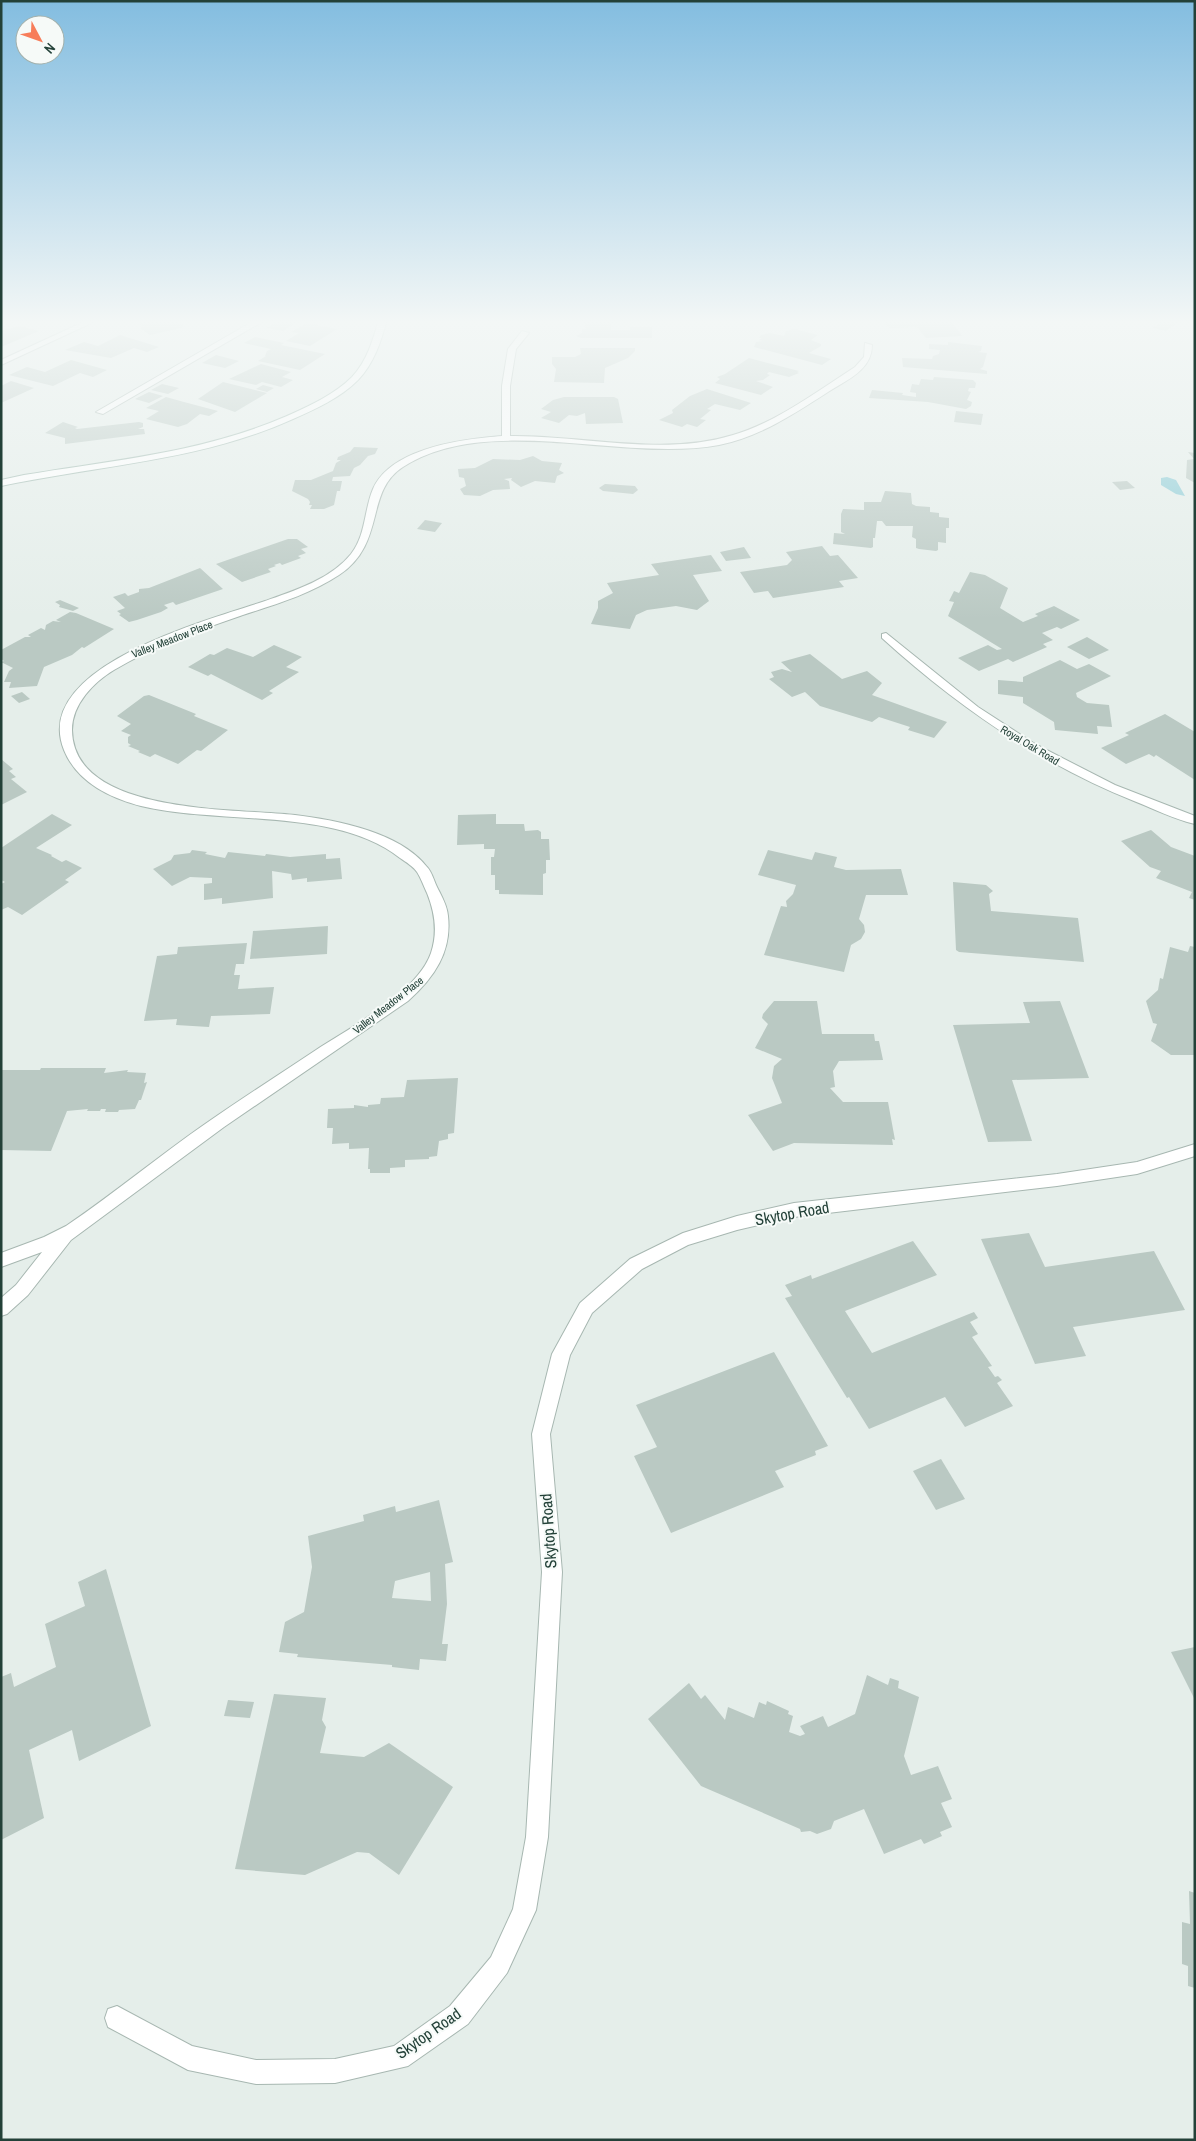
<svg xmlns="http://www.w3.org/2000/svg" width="1196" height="2141" font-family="'Archivo Narrow',sans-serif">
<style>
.water{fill:#8bcbd5}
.building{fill:#bac9c3;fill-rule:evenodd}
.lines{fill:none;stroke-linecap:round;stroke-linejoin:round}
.minor-casing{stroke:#a7b7b1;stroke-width:2}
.secondary-casing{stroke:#a2bbb2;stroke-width:2}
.minor{fill:#fff;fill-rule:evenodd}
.secondary{fill:#fff;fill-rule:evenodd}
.labels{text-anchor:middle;stroke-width:4;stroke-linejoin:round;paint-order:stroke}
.far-street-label{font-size:11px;fill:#234138;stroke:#f6faf8}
.near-street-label{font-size:16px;fill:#234138;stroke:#f6faf8}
</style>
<rect width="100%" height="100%" fill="#e5eeea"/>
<!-- water -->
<path class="water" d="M1167,477L1176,480L1185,496L1176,494L1161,485V478Z"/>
<!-- building -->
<g class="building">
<path d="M145,319H181L178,321L185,327L150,335L140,328L143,327L140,324Z"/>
<path d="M282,319H286L299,321L283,331L267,328Z"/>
<path d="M584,319H615V322L611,324V330H630V327H652V338H581L576,336L582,333V329H586Z"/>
<path d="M950,319L962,336L926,338L917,327L889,328L883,320Z"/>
<path d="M1147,319H1183L1166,331L1153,328L1160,323Z"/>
<path d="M307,323L337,329L310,346L286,341L299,333L291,332Z"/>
<path d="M19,326L39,331L1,347V331Z"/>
<path d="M794,329L818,335L811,340L821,344V346L809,353L831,359L822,365L754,347L756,342L763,341L759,340L762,338H759L761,335L770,333L784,336L786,331Z"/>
<path d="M120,335L159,347L147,352L134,348L111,358L65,350L84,342L98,346Z"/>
<path d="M255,337L284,343L281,345L325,354L300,370L258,361L266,356H265L267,351L271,349L244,343Z"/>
<path d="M948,342L982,346L981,351L978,352L987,353L983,367L980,369L987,371V374L903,367L902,358L932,359L933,356L939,354L940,350L929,349V344L948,345Z"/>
<path d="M580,348H635V351L628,358L605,368L604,383L554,382L556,369L552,364V357H575L581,354Z"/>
<path d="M216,355L239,361L225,368L202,363Z"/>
<path d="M749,358L799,371L797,372L799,373L789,377L769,372L767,374L770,375L763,380L756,381L773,387L761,395L715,383L720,379L717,377L725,374Z"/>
<path d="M71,360L107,370L93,377L80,373L53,386L9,375L27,367L45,372Z"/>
<path d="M261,364L291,372L282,377L293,380L281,387L262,382L256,385L229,379Z"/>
<path d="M934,377L973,380L976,383L975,388H969L968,391L971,392L967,400L972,402L971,406L966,409L928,402L869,398L872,390L903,393L902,395L916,397V393L910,392L912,384L919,385L921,379L933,380Z"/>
<path d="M11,381L34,388L1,403V386Z"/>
<path d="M223,382L267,393L235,412L198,399Z"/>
<path d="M162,384L179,388L168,394L151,390Z"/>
<path d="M263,385L274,388L267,392L256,389Z"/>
<path d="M707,389L751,403L740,410L715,404L707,409L711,410L700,419L706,420L697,427L687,424L682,427L659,420L673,413L672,410L690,396Z"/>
<path d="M149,392L163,396L149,403L135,399Z"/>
<path d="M166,397L184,402L218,411L209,416L200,414L187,424L178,427L146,419L159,411L146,408Z"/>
<path d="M564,397H614L618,399L623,423L586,424L585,413L577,416L569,415L559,423L541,418L551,412L541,409L553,400Z"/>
<path d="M956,411L983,414L981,425L954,422Z"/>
<path d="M63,422L78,427L75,428L77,429L139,422L143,423V427L138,429H144L145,434L65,444V438L45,433Z"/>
<path d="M354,447L378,448L375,454L368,456L360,465L354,468L350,476L333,477L332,481H342L340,491H337L334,505L324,509H310L312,505H309L310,502L308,499L292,491L295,480H311L333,471L336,463L341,460H337L338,457L350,452Z"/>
<path d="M1188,452L1195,453V483L1186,478L1187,460L1194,459Z"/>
<path d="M533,456L542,461L562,463L559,470L564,473L557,476L555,483L535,481L521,487L511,480L512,478L504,479L509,481L510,489L493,490L480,496L464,495L460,489L466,486L464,478L459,477L458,469L475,468L493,459L520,460Z"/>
<path d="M1127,481L1135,488L1120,490L1112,482Z"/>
<path d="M605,484L635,486L638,490L633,494L603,491L599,488Z"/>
<path d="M885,491L911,493L912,504L916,506L930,507V512L939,513V517L949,518V528H946V543L938,542V550L936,551L919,549L916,548V539L912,537L913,526H886L882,521H877L875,538H873V547L871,548L833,544L834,533L845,534L841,532V514L843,509L864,510V502H881Z"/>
<path d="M425,520L442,523L435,532L417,529Z"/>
<path d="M288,539H297L308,547L301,549L306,553L298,556L301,558L282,565L280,563L274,565L276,566L268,569L271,572L242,582L216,564Z"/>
<path d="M822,546L830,556L838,555L858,578L839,581L844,587L773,598L768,591L754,593L740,572L787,565L792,560L786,552Z"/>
<path d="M744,547L751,558L726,561L720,552Z"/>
<path d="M711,555L722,571L693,575L709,601L697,610L676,606L647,610L636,615L630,629L591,624L598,608V601L613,593L607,583L659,575L651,564Z"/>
<path d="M200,568L223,589L176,605L173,602L164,605L168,608L161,612L137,620L129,622L119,615L121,614L117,611L125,608L113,597L125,593L128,596L139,592V589L149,588Z"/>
<path d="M970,572L985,575L1008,588L1000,608L1023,622L1038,616L1035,614L1054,606L1080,620L1061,629L1057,627L1042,633L1053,640L1043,644L1047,647L1013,662L1008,659L979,671L958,658L988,645L997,650L1002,649L948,616L954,602L949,601L954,591L959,593Z"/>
<path d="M60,600L79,608L73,611L59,607L60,605L55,602Z"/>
<path d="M70,612L76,613L114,629L84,648L82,647L72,655L44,667L37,686L9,688L11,682H4L9,671L13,668L1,662L4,661L1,659V650L25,637H31L28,635L41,628L45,630L46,625L53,621L61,622L56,620Z"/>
<path d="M1087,637L1109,650L1089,659L1067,647Z"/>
<path d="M274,645L302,657L286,667L299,672L269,691L273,693L262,700L211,674L208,676L188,667L210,654L214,655L227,648L253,657Z"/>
<path d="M810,654L842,679L867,671L882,683L872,695L947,722L934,738L908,730L910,727L879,717L872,722L820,706L805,692L792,697L769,679L774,677L771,672L782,669L792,672L781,662Z"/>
<path d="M1060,660L1077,669L1089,664L1111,676L1076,693L1077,697L1087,703L1109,705L1112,727L1097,726L1098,734L1055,730L1054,722L1023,703V697L998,694V680L1023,682V677Z"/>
<path d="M22,692L30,699L19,703L11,696Z"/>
<path d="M149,695L196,714L194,716L228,730L201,751L197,750L178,764L155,754L150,757L138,752L140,751L128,746L131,745L128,743V737L131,735L121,731L131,724L117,716L144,696Z"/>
<path d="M1165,714L1195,732V780L1156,755L1154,757L1149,754L1126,764L1101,748L1129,735L1125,733Z"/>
<path d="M1,759L13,769L9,771L16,777L11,779L27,792L1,805Z"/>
<path d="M52,814L72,825L36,848L52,855L51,856L62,862L66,860L82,868L65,880L69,882L22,915L8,907L1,910V884L5,882L1,880V848Z"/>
<path d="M496,814V824H524L525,831L538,830L541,832V839H549L550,860H546V873L543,874V895L499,894V890H495V875H491V857H494L495,849H484V844L457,845L458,815Z"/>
<path d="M1151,830L1171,847L1195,856V900L1189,898L1192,892L1156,878L1161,871L1150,867L1121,841Z"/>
<path d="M192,850L207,852L205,854L225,858L228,852L265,856L266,854L290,857L326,854V859L340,858L342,879L307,882V878L292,880L291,874L272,871L273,898L222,904V898L204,900V884L212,883V878L190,877L172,886L153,869L171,860L174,855L190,853Z"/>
<path d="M768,850L812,860L815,852L837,857L834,867L846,870L901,869L908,895H866L859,919L864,925L865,932L861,939L851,945L844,972L764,955L781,906L787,907L786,901L793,894L796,885L758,875Z"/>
<path d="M953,882L986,885L993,891L989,894L991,911L1078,918L1084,962L959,952L956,950Z"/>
<path d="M328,926L327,954L250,959L253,931Z"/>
<path d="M247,943L244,964H236L234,975H240L238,989L274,987L270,1014L211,1016L209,1027L176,1025L177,1019L144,1021L157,956L177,954L178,947Z"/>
<path d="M1190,946L1195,947L1194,1055H1171L1151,1041L1157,1024L1153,1023L1146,1001L1158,990L1160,978L1163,979L1170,947L1188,952Z"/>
<path d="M774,1001H817L822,1034H874L875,1041H879L883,1060L839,1061L833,1071L835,1087L830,1088L843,1102H888L895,1140L892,1139L893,1145L794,1143L773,1151L748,1115L782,1103L772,1078L774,1066L782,1059L755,1048L768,1024L762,1018L763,1014Z"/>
<path d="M1060,1001L1089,1078L1012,1080L1032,1141L988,1142L953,1025L1030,1023L1023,1002Z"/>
<path d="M41,1068H106L104,1073L128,1070L127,1072L146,1073L144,1083L147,1082L141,1100H139L135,1109L119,1110L118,1112H105L106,1109H101L100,1111H87L88,1109L67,1111L51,1151L1,1150V1070H40Z"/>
<path d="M458,1078L454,1133L448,1134V1139L439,1141L437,1156L429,1157V1159L405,1160V1167L390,1168V1173H370V1169H368L369,1148L349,1149V1143L332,1144L333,1128H327L328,1109L354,1108V1105L368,1107V1105L380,1104L381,1098L404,1097L407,1080Z"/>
<path d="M1029,1233L1045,1267L1154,1251L1185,1310L1073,1327L1086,1356L1035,1364L981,1239Z"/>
<path d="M913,1241L937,1275L845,1311L872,1353L974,1312L978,1318L970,1322L978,1334L972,1337L992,1366L988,1367L995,1377L998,1376L1002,1380L997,1383L1013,1406L965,1427L945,1397L869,1429L849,1397L847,1398L785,1298L792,1296L785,1285L811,1275L812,1279Z"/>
<path d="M774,1352L828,1446L815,1451L816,1455L775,1471L784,1487L671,1533L634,1456L657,1447L636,1405Z"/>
<path d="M941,1459L965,1499L936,1510L913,1471Z"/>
<path d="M439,1500L453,1562L445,1564L447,1604L442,1644H448L446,1661L420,1659L419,1670L392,1667V1665L297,1657L298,1654L279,1652L285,1622L304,1612L312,1567L308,1536L364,1521L363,1515L395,1506L396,1512ZM430,1572L431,1601L392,1598L395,1581Z"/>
<path d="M106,1569L151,1726L79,1761L72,1730L29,1750L44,1818L1,1840V1677L11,1673L14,1687L56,1667L45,1624L85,1606L78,1582Z"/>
<path d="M1195,1647V1700L1171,1652Z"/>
<path d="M867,1675L888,1685L890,1678L899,1681L898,1688L919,1697L904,1756L911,1775L938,1766L952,1799L941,1803L952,1827L940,1832L942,1836L924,1844L921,1839L884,1854L864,1809L834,1821L831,1829L817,1834L810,1831L801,1832L800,1829L701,1786L648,1719L689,1683L701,1699L705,1695L725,1720L728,1707L754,1718L759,1702L766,1705L767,1701L789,1711L788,1714L793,1716L789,1732L800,1736L805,1734L800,1726L823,1716L828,1727L855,1714Z"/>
<path d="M274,1694L326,1698L322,1720L326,1727L320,1753L364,1757L389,1743L453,1787L399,1875L369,1853L357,1852L305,1875L235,1869Z"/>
<path d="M228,1700L254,1702L250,1718L224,1716Z"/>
<path d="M1189,1891L1195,1893V1988L1188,1986V1966L1182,1964V1922L1190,1924Z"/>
</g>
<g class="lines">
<!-- minor casing -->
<g class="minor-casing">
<g id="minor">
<path d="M90,319H100L1,365V360Z"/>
<path d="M257,319H267L103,414L96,412Z"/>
<path d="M522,331L529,333L516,349L510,386V436C583,435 662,457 733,435C777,422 816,392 855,367L864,357L865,343L872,345C872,370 847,380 828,392C794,414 759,437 719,445C622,463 488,412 403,467C364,492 387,543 339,575C309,595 273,605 240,616C196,631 154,646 114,670C94,682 72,704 72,730C73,816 237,808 295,815C336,820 400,832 427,867C432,872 434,881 437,887C442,897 447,905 448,916C452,952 434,978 408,1001L224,1127L71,1240L28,1295L7,1314L1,1316V1298L16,1285L42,1252L1,1267V1253L44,1237L66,1226C115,1193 160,1155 208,1122C244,1097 280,1074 316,1050C351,1027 417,993 431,953C438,932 435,913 427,893C424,887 421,878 417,872C414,867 406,862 400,858C336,807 219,825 141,806C110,798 77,782 64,750C30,666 212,619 265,601C294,591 331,579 351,554C366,535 364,510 373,489C391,448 462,439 502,436V386L508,349Z"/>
<path d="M886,633L978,707L1035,744L1115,785L1195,816V824C1174,819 1154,809 1134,801C1039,763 958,707 882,638V634Z"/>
<path d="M1195,1144V1156L1137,1174L1057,1186L794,1217L737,1230L688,1245L642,1269L592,1313L570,1355L550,1434L562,1572L548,1837L536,1910L507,1973L468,2024L408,2066L335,2083L256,2084L188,2070L108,2027L105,2018L108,2009L117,2006L192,2046L256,2060L335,2059L394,2046L450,2006L491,1957L513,1909L526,1837L542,1572L532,1434L552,1354L580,1303L630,1259L683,1233L737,1216L794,1203L1057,1174L1137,1162Z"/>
</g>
</g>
<!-- secondary casing -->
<g class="secondary-casing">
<path id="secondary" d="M379,319H387C381,342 374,363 358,380C340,398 316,409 293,419C200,461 100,465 1,486V480L24,475C113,460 202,453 287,416C309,406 334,395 352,377C367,361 373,340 379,319Z"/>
</g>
<!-- minor -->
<use href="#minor" class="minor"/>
<!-- secondary -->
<use href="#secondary" class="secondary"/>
</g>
<!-- sky -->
<linearGradient id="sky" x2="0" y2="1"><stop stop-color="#83bde0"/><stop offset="0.52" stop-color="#f3f7f6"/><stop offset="1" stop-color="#f3f7f6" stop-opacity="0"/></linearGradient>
<rect width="1196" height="619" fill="url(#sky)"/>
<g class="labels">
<!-- far-street labels -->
<g class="far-street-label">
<text transform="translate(172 639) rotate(-21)" y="4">Valley Meadow Place</text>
<text transform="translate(1030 745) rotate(31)" y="4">Royal Oak Road</text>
<text transform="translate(388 1005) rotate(-38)" y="4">Valley Meadow Place</text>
</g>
<!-- near-street labels -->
<g class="near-street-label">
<text transform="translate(792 1213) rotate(-10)" y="6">Skytop Road</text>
<text transform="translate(548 1531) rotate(-94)" y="6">Skytop Road</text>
<text transform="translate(428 2033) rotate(-35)" y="6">Skytop Road</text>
</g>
</g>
<!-- border -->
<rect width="1196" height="2141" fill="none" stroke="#234138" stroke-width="5"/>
<!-- north arrow -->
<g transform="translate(40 40) rotate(131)"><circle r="24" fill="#f6faf8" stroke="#a2b0ab"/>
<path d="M0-4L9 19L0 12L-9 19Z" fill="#f77d5a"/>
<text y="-8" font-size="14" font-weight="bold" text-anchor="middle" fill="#234138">N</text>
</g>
</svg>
